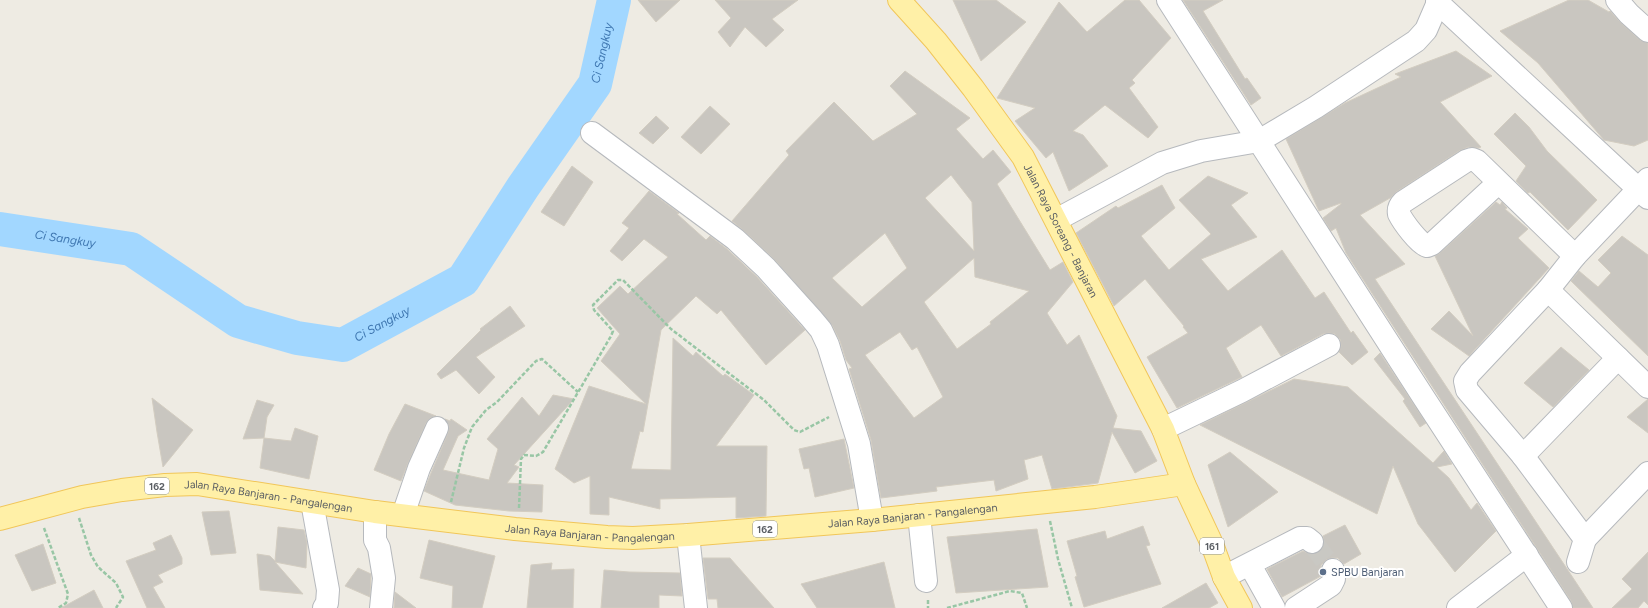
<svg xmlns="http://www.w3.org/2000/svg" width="1648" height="608" font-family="Figtree,sans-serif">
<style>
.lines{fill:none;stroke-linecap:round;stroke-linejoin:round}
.river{stroke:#a2d7ff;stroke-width:34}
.building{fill:#c9c6c0;stroke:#d3cdc1;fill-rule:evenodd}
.minor-tunnel{stroke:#c9c8c3;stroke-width:22;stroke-dasharray:22 11;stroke-linecap:butt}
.minor-casing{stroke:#b6b9bd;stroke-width:24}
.major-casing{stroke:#f1c659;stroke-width:24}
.path{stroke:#98c6a5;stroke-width:2.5;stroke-dasharray:4 2;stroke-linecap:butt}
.minor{stroke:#fff;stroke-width:22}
.major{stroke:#fff0a7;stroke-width:22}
.service-dot{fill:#5c6f8a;stroke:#fff;stroke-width:1.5}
.labels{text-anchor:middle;stroke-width:4;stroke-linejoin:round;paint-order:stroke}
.shield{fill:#fff;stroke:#8c8f92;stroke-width:1}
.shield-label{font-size:10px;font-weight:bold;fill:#5b5f64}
.street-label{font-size:11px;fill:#5b5f64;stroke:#fff}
.service-label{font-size:11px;fill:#4e5e75;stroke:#fff;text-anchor:start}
.water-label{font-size:12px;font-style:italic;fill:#3f77b1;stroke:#fff}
</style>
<rect width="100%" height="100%" fill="#eeebe3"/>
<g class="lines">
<!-- river -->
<path class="river" id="s1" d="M0,229L131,249L238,321L297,338L343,345L463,280L523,187L595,84L614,0"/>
</g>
<!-- building -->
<g class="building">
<path d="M638,0H680L656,22Z"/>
<path d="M715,0H798L772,19L784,30L766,47L745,27L730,47L718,32L731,18Z"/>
<path d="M953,0H996L1026,22L981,61Z"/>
<path d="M1125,0H1139L1171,38L1132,80L1135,83L1129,88L1158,127L1148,138L1105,105L1073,131L1083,135L1108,166L1069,191L1053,152L1046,158L1015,121L1035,108L997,98L1059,2L1087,32Z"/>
<path d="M1183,0H1223L1203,11L1245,79L1247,78L1261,98L1251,105Z"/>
<path d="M1569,0H1588L1609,12L1610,11L1621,23L1640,40L1648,43V140L1634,146L1604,140L1538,63L1500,31Z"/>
<path d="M1456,51L1492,76L1440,102L1481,147L1479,148L1468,147L1459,151L1396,192L1390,198L1360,215L1405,264L1375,279L1593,608H1573L1571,601L1346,253L1336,228L1331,231L1323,218L1341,204V203L1319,211L1286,139L1345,103L1401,77L1395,74Z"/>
<path d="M905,71L970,118L956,129L983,159L993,150L1011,172L997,184L1050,270L1063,262L1073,282L1047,313L1067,345L1079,335L1117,416L1113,428L1141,431L1157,461L1135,473L1112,432L1098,483L1052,489L1042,455L1024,460L1028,479L996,491L994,480L936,487L937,491L881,498L871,440L849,369L852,368L846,360L840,341L832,325L775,260L743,230L732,221L789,155L786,151L834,102L873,141L917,114L890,86ZM951,175L972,202L974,251L925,198ZM885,233L907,268L862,307L832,278ZM974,258L975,277L1029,291L990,322L991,324L957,349L924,302ZM900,332L912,350L917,347L943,397L914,418L865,355Z"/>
<path d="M710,106L730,124L701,154L681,137Z"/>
<path d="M1515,113L1529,127L1547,151L1597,200L1568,230L1530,192L1528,193L1516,181L1526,166L1494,134Z"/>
<path d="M656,116L669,128L653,144L639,133Z"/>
<path d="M572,166L593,182L564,226L541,212Z"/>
<path d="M1208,176L1248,193L1231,205L1257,237L1201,259L1228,291L1282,250L1315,298L1324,292L1351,333L1353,331L1368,352L1352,365L1339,352L1341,346L1340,339L1335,334L1329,333L1323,334L1281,356L1261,325L1226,348L1242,377L1177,408L1147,357L1188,333L1183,327L1184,326L1145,279L1114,306L1076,233L1116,206L1118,208L1162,185L1175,208L1141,236L1169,270L1211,234L1179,200Z"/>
<path d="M649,191L679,213L677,214L706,240L710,236L727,249L757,277L805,330L766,365L721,310L717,314L696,296L661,330L643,432L640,431L631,469L671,470L673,338L693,356L696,352L723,376L725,374L754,395L716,446H767L766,516L736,518V497L660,499V509L609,497V515L590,514V476L574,483L555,469L589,386L646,404L601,361L620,334L597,308L620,286L628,294L668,257L644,239L622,261L610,251L629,228L622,223Z"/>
<path d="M1496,202L1500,205L1502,202L1507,208L1505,209L1528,229L1518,238L1549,268L1469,356L1431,329L1449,311L1473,336L1435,256L1440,253Z"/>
<path d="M1622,236L1648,255V356L1571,281L1579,271L1598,287L1611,273L1598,260Z"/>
<path d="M510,306L525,326L476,357L495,377L479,394L456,370L441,379L437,374L481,330L480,329Z"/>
<path d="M1561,347L1589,370L1553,407L1524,383Z"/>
<path d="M1380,353L1426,423L1420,427L1403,401L1405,399L1374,359Z"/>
<path d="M1294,379L1348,387L1433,463L1444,451L1452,464L1437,467L1449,478L1471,510L1477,503L1496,531L1455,572L1418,524L1393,466L1377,514L1200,425Z"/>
<path d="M553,395L574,399L514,465L519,467L507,483L543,485L542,512L509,511L455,505L424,491L431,473L448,433L449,426L445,419L450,421L451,419L467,430L458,436L443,470L489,480L498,449L487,439L522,397L539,416Z"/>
<path d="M152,398L193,430L163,467L157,432Z"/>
<path d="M1648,399V433L1627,417Z"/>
<path d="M257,400L274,405L267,417L264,438L243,439Z"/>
<path d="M405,404L436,416L430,418L426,423L408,463L401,481L374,470L389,434Z"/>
<path d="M295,428L318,436L309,479L260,468L264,438L291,441Z"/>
<path d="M844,439L854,488L815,497L809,468L804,469L799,449Z"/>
<path d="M1230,452L1278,492L1228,527L1208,465Z"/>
<path d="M229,511L236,553L211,555L202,512Z"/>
<path d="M1345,525L1361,554L1344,564L1338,558H1332L1326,560L1321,565V576L1282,597L1267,569L1303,551L1310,554L1317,553L1321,550L1324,544L1323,536Z"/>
<path d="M1143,526L1150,545L1146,546L1161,584L1084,607L1075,577L1077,576L1067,541L1105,531L1107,539Z"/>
<path d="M278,527L304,530L307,543L306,568L275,562L303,594L260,590L257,554L270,556L275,561Z"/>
<path d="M1037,529L1048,587L956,593L947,537Z"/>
<path d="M171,535L182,558V564L158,575L163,582L153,587L165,608H147L126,561L156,550L153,543Z"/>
<path d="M429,540L495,556L482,608H452L453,586L420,578Z"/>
<path d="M43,544L56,583L32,591L15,555Z"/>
<path d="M1648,552V605L1644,601L1638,608H1612L1632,589L1622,579Z"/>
<path d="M703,558H730L774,608H718L717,599H708Z"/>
<path d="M884,562L895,608H817L801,584Z"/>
<path d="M552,563L551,570L574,569L573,608H527L531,565Z"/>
<path d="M358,568L371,574L370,597L345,586Z"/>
<path d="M604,570L629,572L680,573L682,596L659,595V608H601Z"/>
<path d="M1206,583L1218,603L1209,608H1162Z"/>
<path d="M94,590L103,608H61Z"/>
<path d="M395,592L416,608H394Z"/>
</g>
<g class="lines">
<!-- minor-tunnel -->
<path class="minor-tunnel" d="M1312,542L1333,570"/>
<!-- minor casing -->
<g class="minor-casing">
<g id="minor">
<path d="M1168,0L1424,398L1561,608"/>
<path d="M1617,0L1629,14L1648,31"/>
<path d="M1437,2L1648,198"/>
<path d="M592,133L735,239L766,268L811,318L821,330L828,345L859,444L872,520"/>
<path d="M1498,183L1432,244L1427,246C1419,244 1403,222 1399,214C1398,209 1400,205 1403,202L1466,161L1472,159L1477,161L1575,256L1648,179"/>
<path d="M1056,220L1162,163L1201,151L1259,141L1316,107L1416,41L1426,30L1439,0"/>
<path d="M1548,290L1575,256"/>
<path d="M1163,429L1242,391L1329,345"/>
<path d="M1523,456L1618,358"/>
<path d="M312,502L328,590L327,603L324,608"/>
<path d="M375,512V540L379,548L384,578L381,608"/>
<path d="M403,515L419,468L437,428"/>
<path d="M919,515L926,581"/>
<path d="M688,535L696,608"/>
<path d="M1585,539L1648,473"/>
<path d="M1578,562L1585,539L1523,456L1467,390L1465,381L1470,373L1548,290L1648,387"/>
<path d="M1250,565L1274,608"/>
<path d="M1224,577L1300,538H1307L1312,542"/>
<path d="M1296,608L1331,585L1334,579L1333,570"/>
<path d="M1458,608L1527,555"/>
</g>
</g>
<!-- major casing -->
<g class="major-casing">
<g id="major">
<path id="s2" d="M899,0L936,41L973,88L1023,157L1163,429L1184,484L1212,544L1224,577L1241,608"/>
<path id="s3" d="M0,519L82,497L122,490L165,485L197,484L375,512L515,529L607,537L633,538L688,535L872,520L1095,497L1184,484"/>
</g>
</g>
<!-- path -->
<g class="path">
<path d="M451,502L464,448L472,427L486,410L497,402L536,361L542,359L578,392"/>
<path d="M519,508L521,459L524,455L536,456L543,452L611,336L613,331L594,310L593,305L618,280H623L671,329L764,400L794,430L800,432L829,417"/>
<path d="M79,518L91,555L98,567L116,583L123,597L116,608"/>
<path d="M1050,521L1058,559L1072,608"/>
<path d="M44,528L68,594L66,603L58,608"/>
<path d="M928,600V608"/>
<path d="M947,608L1010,591L1022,593L1027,608"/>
</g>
<!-- minor -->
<use href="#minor" class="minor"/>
<!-- major -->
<use href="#major" class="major"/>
</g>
<!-- markers -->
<circle class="service-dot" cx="1323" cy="572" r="4"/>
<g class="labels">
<!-- shield labels -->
<g class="shield">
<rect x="145" y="478" width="24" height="16" rx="3"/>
<rect x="753" y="521" width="24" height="16" rx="3"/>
<rect x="1200" y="538" width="24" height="16" rx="3"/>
</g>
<g class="shield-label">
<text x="157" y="490">162</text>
<text x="765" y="533">162</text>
<text x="1212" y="550">161</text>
</g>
<!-- street labels -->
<g class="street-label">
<text dy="4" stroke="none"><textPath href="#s2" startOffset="283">Jalan Raya Soreang - Banjaran</textPath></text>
<text dy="4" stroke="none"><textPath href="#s3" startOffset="273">Jalan Raya Banjaran - Pangalengan</textPath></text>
<text dy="4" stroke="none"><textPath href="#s3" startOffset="921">Jalan Raya Banjaran - Pangalengan</textPath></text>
<text dy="4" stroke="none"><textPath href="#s3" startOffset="597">Jalan Raya Banjaran - Pangalengan</textPath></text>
</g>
<!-- service labels -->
<g class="service-label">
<text x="1331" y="576">SPBU Banjaran</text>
</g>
<!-- water labels -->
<g class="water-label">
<text dy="4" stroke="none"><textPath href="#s1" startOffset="774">Ci Sangkuy</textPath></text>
<text dy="4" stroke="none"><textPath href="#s1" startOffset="66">Ci Sangkuy</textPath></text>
<text dy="4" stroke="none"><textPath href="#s1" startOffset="414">Ci Sangkuy</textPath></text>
</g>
</g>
</svg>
